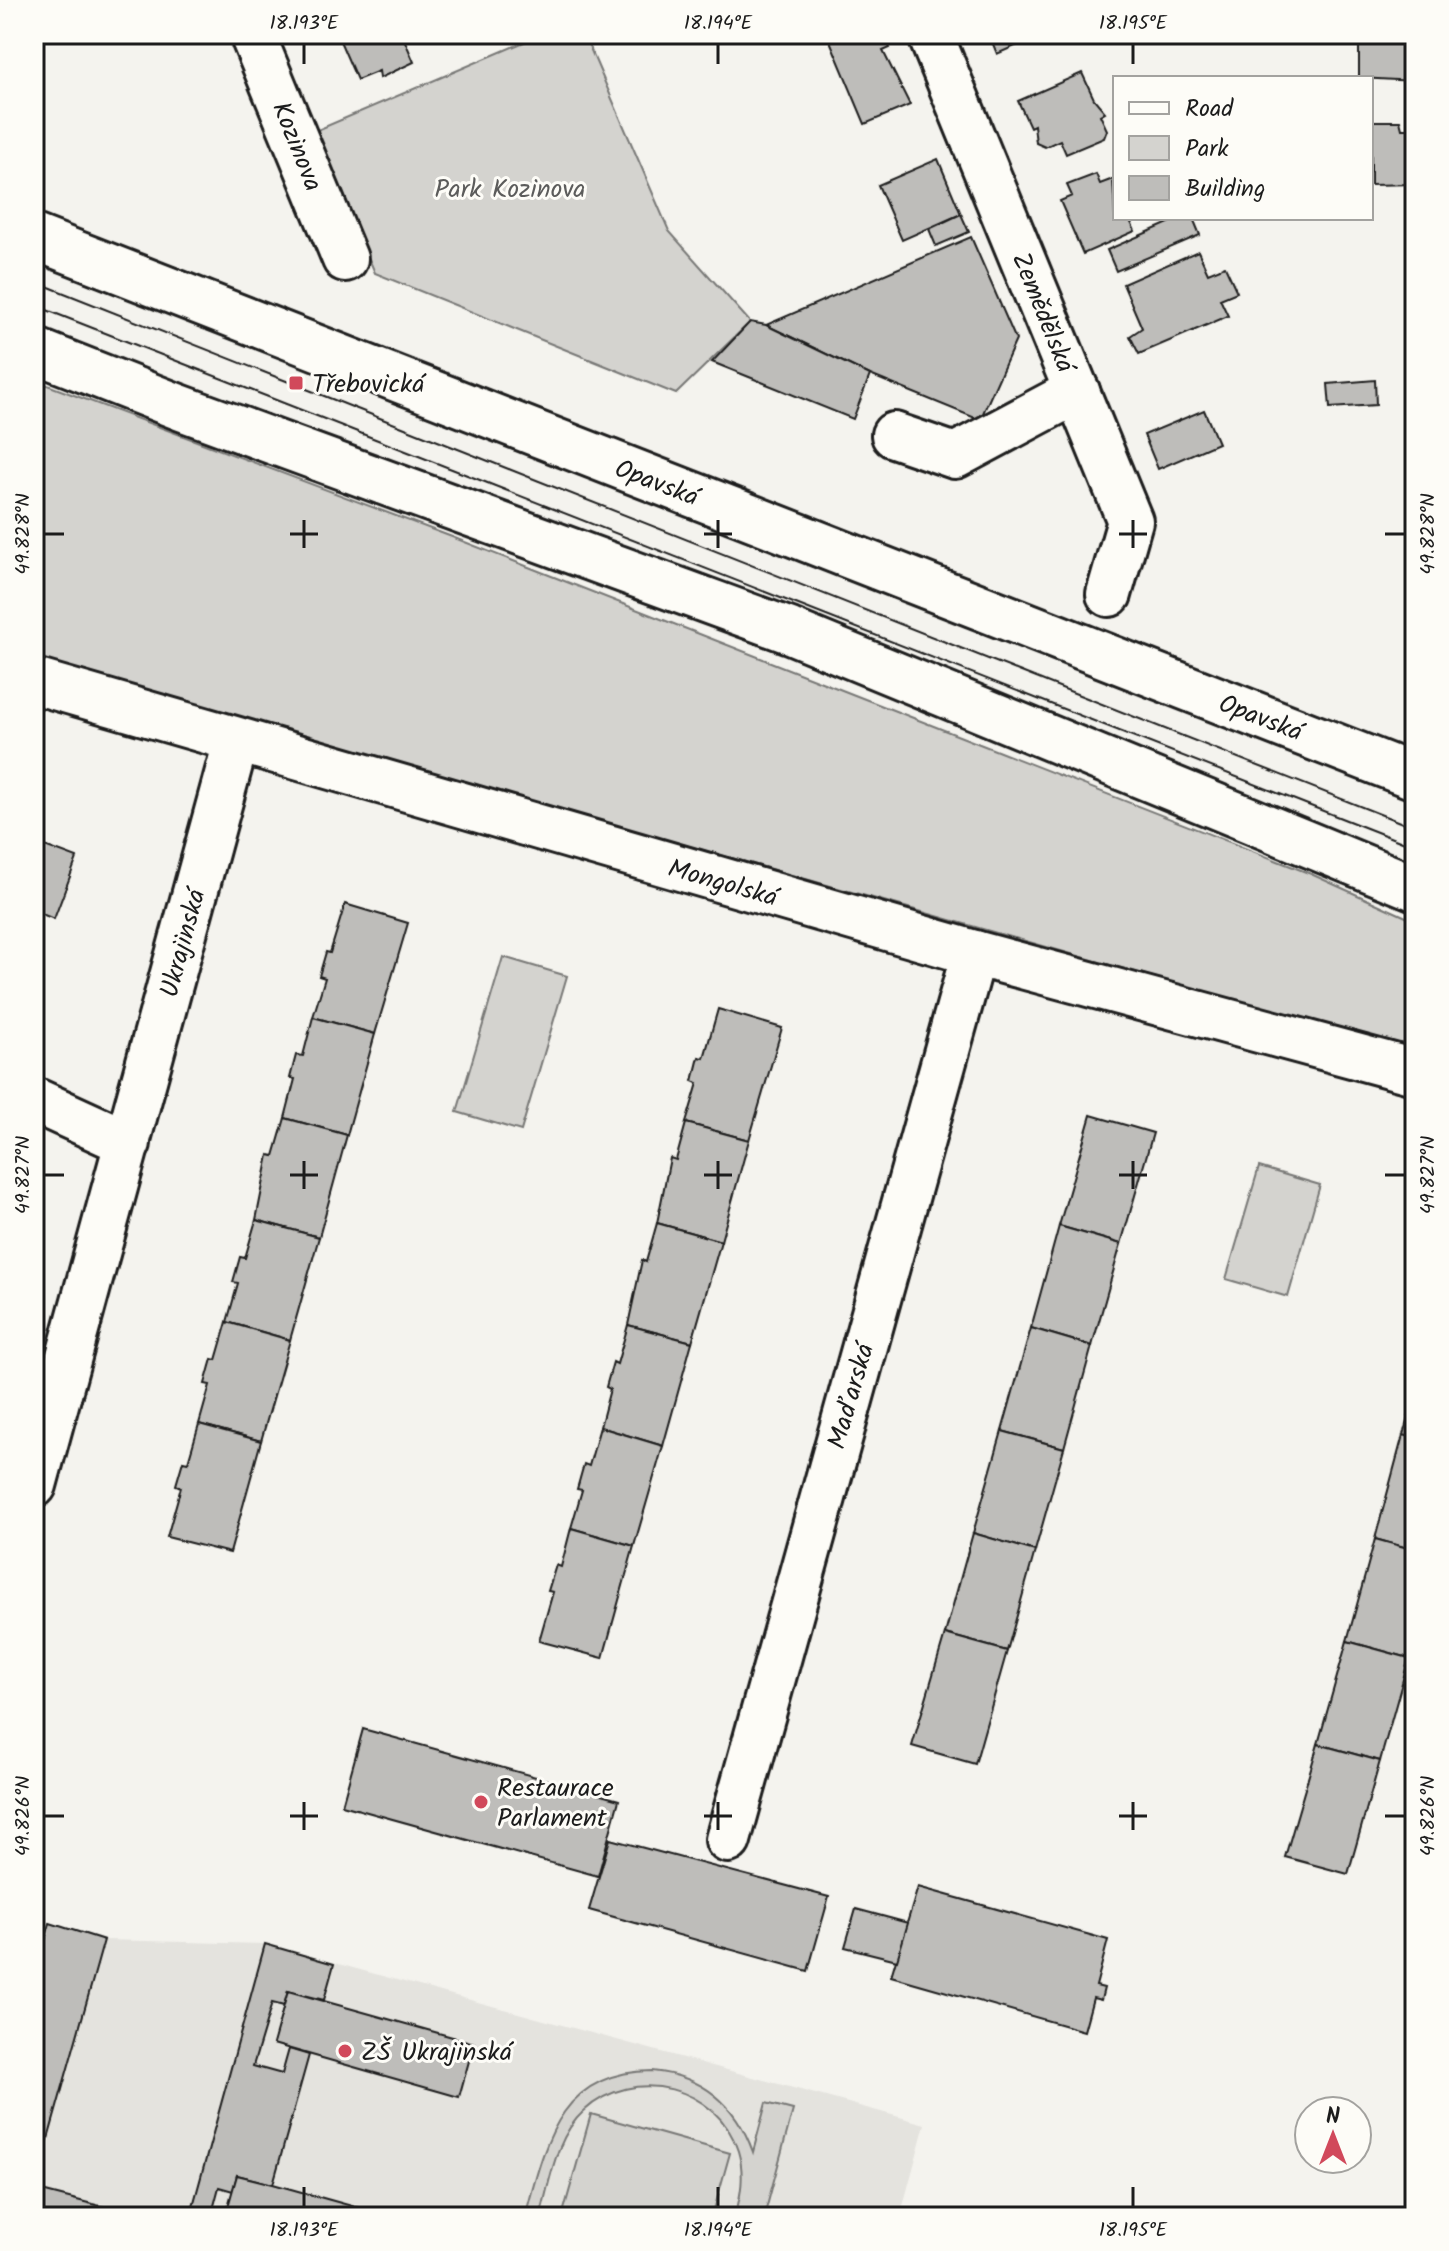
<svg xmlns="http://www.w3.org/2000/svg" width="1449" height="2251" font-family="Kalam,sans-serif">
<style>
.built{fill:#e4e3de}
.green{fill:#d4d3cf;stroke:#787876;stroke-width:2}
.building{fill:#bebdba;stroke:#1c1c1c;stroke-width:2}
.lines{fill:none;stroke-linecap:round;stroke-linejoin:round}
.minor-casing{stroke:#1c1c1c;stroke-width:50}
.major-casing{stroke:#1c1c1c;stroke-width:50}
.minor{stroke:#fdfcf7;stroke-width:44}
.major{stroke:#fdfcf7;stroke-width:44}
.tram{stroke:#1c1c1c;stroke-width:2}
.ticks{fill:none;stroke:#1c1c1c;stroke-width:3}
.poi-dot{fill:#d1495b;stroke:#fdfcf7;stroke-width:3}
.labels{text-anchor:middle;stroke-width:6;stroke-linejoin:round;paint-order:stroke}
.street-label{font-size:26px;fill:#1c1c1c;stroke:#fdfcf7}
.park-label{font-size:26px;fill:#5c5c5b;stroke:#fdfcf7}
.poi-label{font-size:26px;fill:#1c1c1c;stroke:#fdfcf7;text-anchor:start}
.neatline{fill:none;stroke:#1c1c1c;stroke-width:3}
.ticks-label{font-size:20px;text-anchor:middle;fill:#1c1c1c}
</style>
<rect width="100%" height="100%" fill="#f4f3ee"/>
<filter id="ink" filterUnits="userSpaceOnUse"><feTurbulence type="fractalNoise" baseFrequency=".0125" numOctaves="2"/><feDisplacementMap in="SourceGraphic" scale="16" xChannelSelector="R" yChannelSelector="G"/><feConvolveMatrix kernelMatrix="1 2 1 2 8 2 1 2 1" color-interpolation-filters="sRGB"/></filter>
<g filter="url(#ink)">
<!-- built -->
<path class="built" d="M50,1923L104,1940L265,1944L925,2124L900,2217H34V1978Z"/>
<!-- green -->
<g class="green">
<path d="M543,34H584L669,231L750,322L676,394L375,273L315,131Z"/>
<path d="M34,380L452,537L1311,874L1415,921V1051L34,661Z"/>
<path d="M503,957L567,976L521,1131L457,1112Z"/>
<path d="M1259,1167L1320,1185L1288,1297L1226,1279Z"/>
<path d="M652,2071C703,2076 736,2104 753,2152L766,2103L793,2110L764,2217H735C741,2195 745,2174 738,2151C718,2086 633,2065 584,2111C555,2137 550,2182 540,2217H525C545,2144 559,2071 652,2071Z"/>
<path d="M591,2114L730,2153L712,2217H562Z"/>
</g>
<!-- building -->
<g class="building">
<path d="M337,34H402L414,62L380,78L379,71L357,80Z"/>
<path d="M832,34H884L890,48L883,51L910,105L865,124L828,36Z"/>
<path d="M989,34H1043L997,54Z"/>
<path d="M1359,34H1415V81L1359,78Z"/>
<path d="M1082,73L1094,99L1105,112L1100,115L1107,130L1104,138L1066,154L1060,140L1045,147L1036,143L1034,125L1030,127L1018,101Z"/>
<path d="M1371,121H1400L1402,129H1415V184L1371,185Z"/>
<path d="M938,159L961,214L902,240L878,185Z"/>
<path d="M1096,174L1100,184L1113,179L1115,218H1129L1135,231L1083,254L1060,201L1072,196L1067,185Z"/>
<path d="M961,214L969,232L936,246L929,229Z"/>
<path d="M1180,218H1193L1200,235L1116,271L1107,250Z"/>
<path d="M971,237L1016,340L980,420L870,375L766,325Z"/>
<path d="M1198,251L1208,273L1225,266L1237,292L1220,299L1228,316L1139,354L1130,336L1142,328L1123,284Z"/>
<path d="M750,322L766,325L870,375L853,419L712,362Z"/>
<path d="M1375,380L1376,405L1330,408L1328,384Z"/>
<path d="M1204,410L1218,443L1158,469L1144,435Z"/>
<path d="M34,842L77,858L54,919L34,911Z"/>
<path d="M345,904L408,923L375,1034L313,1017L325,978L319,976L326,952L330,953Z"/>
<path d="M718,1009L782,1028L749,1140L686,1123L698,1083L693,1081L699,1057L704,1058Z"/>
<path d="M313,1017L375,1034L347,1135L285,1118L295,1079L290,1078L296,1055L303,1056Z"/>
<path d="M1091,1115L1153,1133L1121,1244L1059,1226Z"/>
<path d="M285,1118L347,1135L319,1237L256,1220L269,1155L274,1156Z"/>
<path d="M686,1123L749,1140L721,1241L657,1223L670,1158L676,1160Z"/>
<path d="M256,1220L319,1237L290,1340L227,1322L238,1283L233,1282L240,1257L245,1258Z"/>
<path d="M657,1223L721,1241L692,1342L628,1325L642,1260L646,1262Z"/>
<path d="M1059,1226L1121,1244L1092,1346L1031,1328Z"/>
<path d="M227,1322L290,1340L261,1441L199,1424L210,1385L205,1384L212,1359L216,1360Z"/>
<path d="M628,1325L692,1342L663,1446L600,1427L610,1389L606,1387L613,1362L617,1364Z"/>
<path d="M1031,1328L1092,1346L1064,1448L1002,1431Z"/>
<path d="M1415,1394V1438L1403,1435Z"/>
<path d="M199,1424L261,1441L230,1553L167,1537L181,1487L176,1485L183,1461L188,1462Z"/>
<path d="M600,1427L663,1446L634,1546L571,1528L582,1490L577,1489L584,1464L589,1466Z"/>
<path d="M1002,1431L1064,1448L1035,1551L973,1533Z"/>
<path d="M1403,1435L1415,1438V1550L1375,1539Z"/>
<path d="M571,1528L634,1546L603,1658L539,1641L553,1592L548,1591L556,1565L561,1567Z"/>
<path d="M973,1533L1035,1551L1007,1651L945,1634Z"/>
<path d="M1375,1539L1415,1550V1638L1409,1658L1347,1641Z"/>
<path d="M945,1634L1007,1651L975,1764L912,1746Z"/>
<path d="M1347,1641L1409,1658L1380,1761L1318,1744Z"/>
<path d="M363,1729L619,1800L598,1876L342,1805Z"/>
<path d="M1318,1744L1380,1761L1348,1874L1285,1857Z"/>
<path d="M610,1839L829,1897L808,1971L589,1910Z"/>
<path d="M918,1887L1108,1940L1096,1986L1104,1988L1101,2000L1093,1998L1084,2031L891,1976Z"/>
<path d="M856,1909L908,1923L897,1960L845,1947Z"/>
<path d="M50,1923L104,1940L34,2189L143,2217H63L34,2210V1978Z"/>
<path d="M265,1944L334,1964L324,2000L288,1991L284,2006L272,2003L253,2066L282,2074L289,2049L309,2055L273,2184L237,2175L233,2191L219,2187L211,2217H190Z"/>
<path d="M288,1991L474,2043L459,2097L273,2044Z"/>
<path d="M237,2175L273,2184L391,2217H225Z"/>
</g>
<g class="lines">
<!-- minor casing -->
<g class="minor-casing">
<g id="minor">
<path d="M252,34L345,259"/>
<path d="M930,34L1130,521L1109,594"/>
<path d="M894,435L955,456L1077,391"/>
<path d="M34,681L974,953L1415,1072"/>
<path d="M34,1100L128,1143"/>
<path d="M34,1485L236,742"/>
<path d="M728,1840L974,953"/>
</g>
</g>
<!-- major casing -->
<g class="major-casing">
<g id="major">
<path d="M34,237L1415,777"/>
<path d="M34,350L179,407L790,631L1415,888"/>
</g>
</g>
<!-- minor -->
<use href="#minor" class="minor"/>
<!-- major -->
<use href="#major" class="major"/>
<!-- tram -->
<g class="tram">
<path d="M34,281L1415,828"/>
<path d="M34,305L1415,847"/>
</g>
</g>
</g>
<!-- ticks -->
<path class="ticks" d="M304,44V64M718,44V64M1133,44V64M304,520V548M718,520V548M1133,520V548M44,534H64M290,534H318M704,534H732M1119,534H1147M1385,534H1405M304,1161V1189M718,1161V1189M1133,1161V1189M44,1175H64M290,1175H318M704,1175H732M1119,1175H1147M1385,1175H1405M304,1802V1830M718,1802V1830M1133,1802V1830M44,1816H64M290,1816H318M704,1816H732M1119,1816H1147M1385,1816H1405M304,2187V2207M718,2187V2207M1133,2187V2207"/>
<!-- markers -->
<g class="poi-dot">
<rect x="288" y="375" width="16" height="16" rx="4"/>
<circle cx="481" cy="1802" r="8"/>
<circle cx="345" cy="2051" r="8"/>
</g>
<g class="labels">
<!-- street labels -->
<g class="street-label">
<text transform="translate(298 146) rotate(68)" y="9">Kozinova</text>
<text transform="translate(1044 312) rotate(68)" y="9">Zemědělská</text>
<text transform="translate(657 482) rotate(21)" y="9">Opavská</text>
<text transform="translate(1261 717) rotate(21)" y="9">Opavská</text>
<text transform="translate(723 882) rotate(16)" y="9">Mongolská</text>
<text transform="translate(182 943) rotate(-75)" y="9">Ukrajinská</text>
<text transform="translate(850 1396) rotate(-74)" y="9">Maďarská</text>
</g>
<!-- park labels -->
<g class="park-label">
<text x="510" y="197">Park Kozinova</text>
</g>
<!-- poi labels -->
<g class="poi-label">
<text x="312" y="392">Třebovická</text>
<text x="497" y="1796">Restaurace<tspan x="497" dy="30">Parlament</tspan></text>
<text x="361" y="2060">ZŠ Ukrajinská</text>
</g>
</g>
<!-- margin -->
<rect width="1449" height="2251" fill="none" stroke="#fdfcf7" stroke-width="88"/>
<!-- legend -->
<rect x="1113" y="76" width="260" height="144" fill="#fdfcf7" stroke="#a3a29f" stroke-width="2"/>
<rect x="1129" y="102" width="40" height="12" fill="#fdfcf7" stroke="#a3a29f" stroke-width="2"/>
<text x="1185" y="116" font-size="24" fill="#1c1c1c">Road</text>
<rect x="1129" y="136" width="40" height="24" fill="#d4d3cf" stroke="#a3a29f" stroke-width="2"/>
<text x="1185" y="156" font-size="24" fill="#1c1c1c">Park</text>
<rect x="1129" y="176" width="40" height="24" fill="#bebdba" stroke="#a3a29f" stroke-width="2"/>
<text x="1185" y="196" font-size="24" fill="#1c1c1c">Building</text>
<!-- north arrow -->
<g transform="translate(1333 2135)"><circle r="38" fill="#fdfcf7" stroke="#a3a29f" stroke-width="2"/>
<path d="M0-6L14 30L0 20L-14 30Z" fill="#d1495b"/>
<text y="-12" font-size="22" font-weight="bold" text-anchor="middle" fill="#1c1c1c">N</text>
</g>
<rect x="44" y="44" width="1361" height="2163" class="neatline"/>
<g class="ticks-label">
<text x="304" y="29">18.193°E</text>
<text x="718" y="29">18.194°E</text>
<text x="1133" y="29">18.195°E</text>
<text transform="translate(22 534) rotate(-90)" y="7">49.828°N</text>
<text transform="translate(1427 534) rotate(-90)" y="7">49.828°N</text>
<text transform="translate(22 1175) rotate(-90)" y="7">49.827°N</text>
<text transform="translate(1427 1175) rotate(-90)" y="7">49.827°N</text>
<text transform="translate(22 1816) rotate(-90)" y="7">49.826°N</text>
<text transform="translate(1427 1816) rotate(-90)" y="7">49.826°N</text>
<text x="304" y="2236">18.193°E</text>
<text x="718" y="2236">18.194°E</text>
<text x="1133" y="2236">18.195°E</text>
</g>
</svg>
